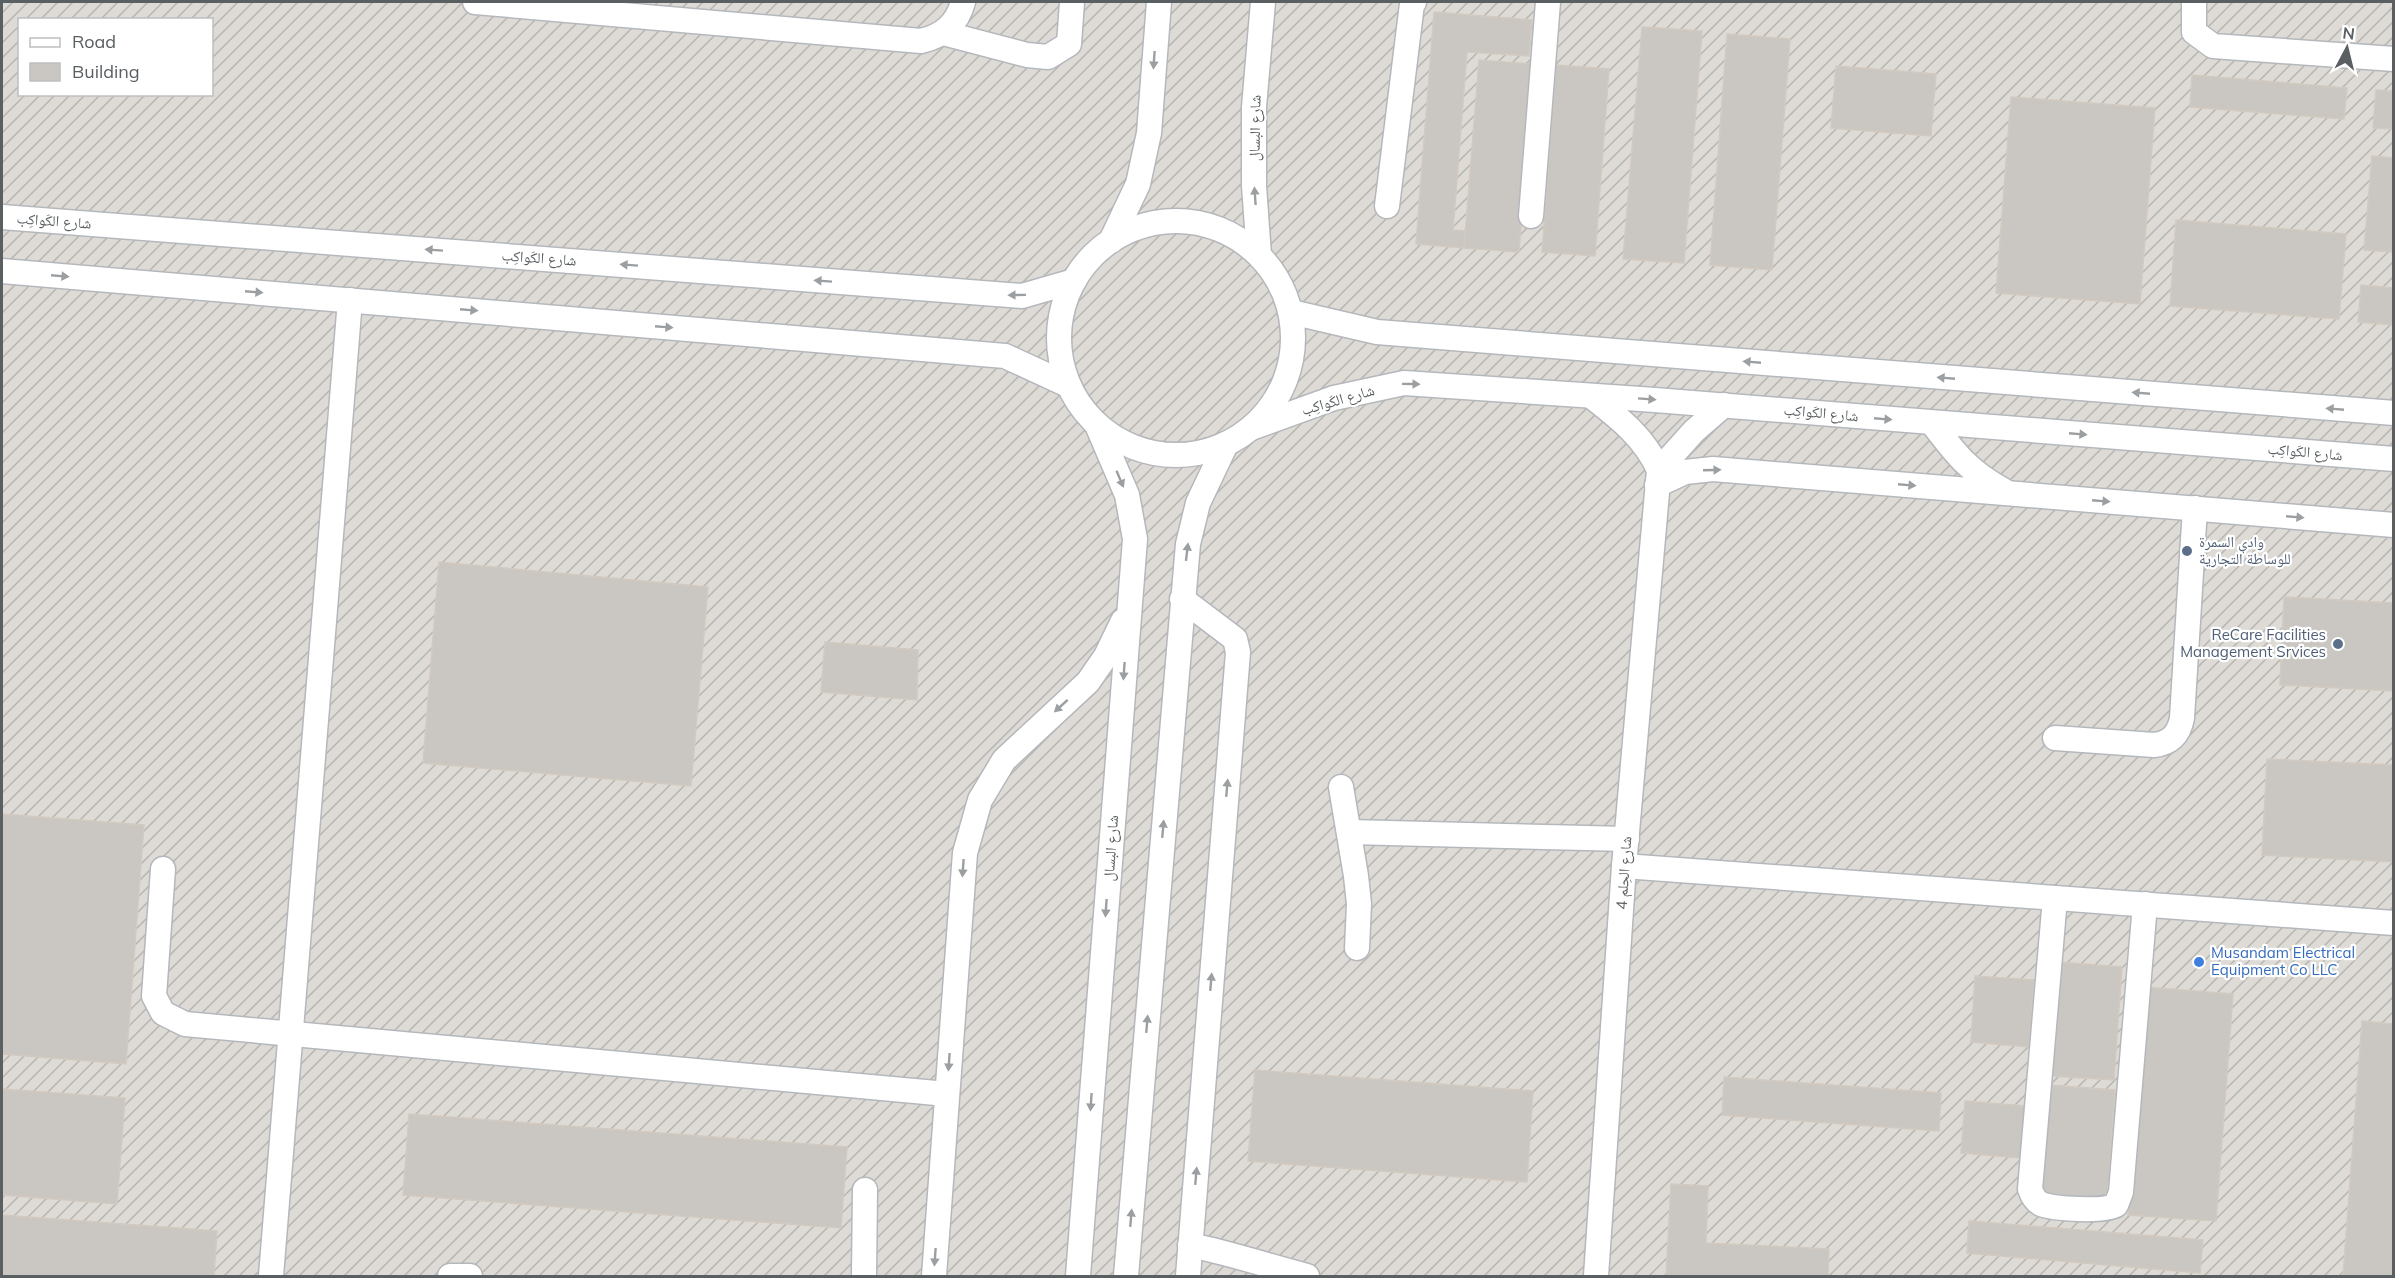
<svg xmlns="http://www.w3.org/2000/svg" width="2395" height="1278" font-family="Mulish,'Noto Naskh Arabic',sans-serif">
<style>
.industrial{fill:url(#industrial-furrows);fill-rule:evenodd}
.building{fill:#cac6c1;stroke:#d2cac0;stroke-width:1.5}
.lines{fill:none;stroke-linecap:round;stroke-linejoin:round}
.minor-casing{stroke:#b4b8bc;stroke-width:27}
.minor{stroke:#fff;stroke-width:24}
.oneway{fill:#9c9fa1}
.service-dot{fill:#5c6f8a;stroke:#fff;stroke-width:2}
.shop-dot{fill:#3f7fe0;stroke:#fff;stroke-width:2}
.labels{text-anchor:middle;stroke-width:4.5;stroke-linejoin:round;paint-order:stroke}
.street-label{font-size:15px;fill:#5a5f62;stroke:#fff}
.service-label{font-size:15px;fill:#4e5e75;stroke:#fff;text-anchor:start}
.shop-label{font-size:15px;fill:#366cbe;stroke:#fff;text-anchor:start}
</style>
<defs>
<pattern id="industrial-furrows" width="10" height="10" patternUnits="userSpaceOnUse" patternTransform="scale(1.5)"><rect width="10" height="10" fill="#dedbd6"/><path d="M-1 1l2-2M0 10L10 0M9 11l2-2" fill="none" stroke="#b7b5b1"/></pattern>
</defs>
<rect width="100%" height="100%" fill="#ede9e1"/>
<!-- industrial -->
<path class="industrial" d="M2,2H2393V1276H2ZM20,20H212V94H20Z"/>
<!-- building -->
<g class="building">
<path d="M1434,12L1532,20L1529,56L1467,52L1453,230L1465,231L1464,248L1416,244Z"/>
<path d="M1642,27L1702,31L1684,263L1623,259Z"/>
<path d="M1727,34L1790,39L1772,270L1710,265Z"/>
<path d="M1479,60L1534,64L1519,252L1464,248Z"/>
<path d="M1556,65L1609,69L1595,256L1542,252Z"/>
<path d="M1836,66L1936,74L1931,136L1831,128Z"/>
<path d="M2192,75L2347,88L2344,119L2190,107Z"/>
<path d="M2376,90L2394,91V129L2373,128Z"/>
<path d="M2011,97L2155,108L2140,304L1996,293Z"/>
<path d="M2372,156L2394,158V252L2364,250Z"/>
<path d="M2176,220L2346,234L2339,319L2170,306Z"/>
<path d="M2361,285L2394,288V325L2358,322Z"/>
<path d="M439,562L708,587L691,786L423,763Z"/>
<path d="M2284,597L2394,603V691L2280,685Z"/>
<path d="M825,642L918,650L917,700L821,692Z"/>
<path d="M2267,759L2394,765V862L2262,855Z"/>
<path d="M2,814L144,825L126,1064L2,1054Z"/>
<path d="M2059,962L2122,967L2114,1080L2050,1076Z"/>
<path d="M1975,976L2034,980L2029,1047L1971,1042Z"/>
<path d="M2145,987L2233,994L2216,1221L2128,1215Z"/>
<path d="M2362,1021L2394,1024V1276H2343Z"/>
<path d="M1255,1070L1533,1091L1527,1182L1248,1161Z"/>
<path d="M1724,1077L1941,1093L1939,1131L1722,1115Z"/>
<path d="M2050,1085L2115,1090L2107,1200L2042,1195Z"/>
<path d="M2,1089L125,1098L117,1204L2,1195Z"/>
<path d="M1965,1101L2025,1106L2021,1158L1961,1153Z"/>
<path d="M409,1114L847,1147L841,1228L403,1195Z"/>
<path d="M1671,1184L1708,1186L1706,1243L1829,1249L1828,1276H1666Z"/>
<path d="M2,1215L217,1231L214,1276H2Z"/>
<path d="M1969,1221L2203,1240L2200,1273L1967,1253Z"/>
</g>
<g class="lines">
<!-- minor casing -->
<g class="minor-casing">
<g id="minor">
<path d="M475,2L921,41C943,36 957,24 963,2"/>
<path d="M2194,2V32L2213,46L2394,59"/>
<path d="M943,33L1027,55L1048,57L1069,44L1072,2"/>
<path d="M1387,206L1412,4L1414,2"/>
<path d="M1531,216L1548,2"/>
<path d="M2,217L1022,296L1074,281"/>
<circle cx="1176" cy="338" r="117"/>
<path d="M1111,241L1138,184L1149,133L1159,2"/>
<path d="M1259,255L1254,186V107L1263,2"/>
<path d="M2,271L1005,356L1068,385"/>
<path d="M1291,312L1377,332L2394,413"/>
<path d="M1591,396C1619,418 1644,437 1659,470L1624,866L1596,1276"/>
<path d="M1932,423C1955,453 1968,471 2003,490"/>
<path d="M1254,427L1334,398L1404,383L1655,400L2394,459"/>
<path d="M1659,470L1694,431L1724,405"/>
<path d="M1657,485L1685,472L1713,469L2394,525"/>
<path d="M1182,599L1235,639L1238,652L1188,1276"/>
<path d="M2055,738L2154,745C2171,743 2179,734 2182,718L2195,508"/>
<path d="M1341,787L1356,876L1359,904L1357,948"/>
<path d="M1350,832L1627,839"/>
<path d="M1624,866L2394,923"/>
<path d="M163,869L154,996L163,1013L185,1024L947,1094"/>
<path d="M2055,898L2030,1189C2032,1195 2035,1201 2041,1204C2054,1209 2104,1212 2116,1205L2121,1192L2145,904"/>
<path d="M1190,1245C1230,1253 1268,1266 1307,1276"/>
<path d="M271,1276L350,300"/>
<path d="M450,1276H470"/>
<path d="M864,1276L865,1190"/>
<path d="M934,1276L965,853L980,800L1004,760L1088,682L1106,656L1123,621"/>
<path d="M1078,1276L1135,539L1127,495L1097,425"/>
<path d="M1126,1276L1188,544L1198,503L1226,444"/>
</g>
</g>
<!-- minor -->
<use href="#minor" class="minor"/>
</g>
<!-- one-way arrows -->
<defs><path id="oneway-solid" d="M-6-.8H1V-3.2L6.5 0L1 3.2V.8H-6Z" transform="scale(1.5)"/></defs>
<g class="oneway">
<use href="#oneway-solid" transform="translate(1154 60) rotate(94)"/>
<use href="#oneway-solid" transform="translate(1255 196) rotate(-94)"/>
<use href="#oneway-solid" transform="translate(434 250) rotate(-176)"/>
<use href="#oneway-solid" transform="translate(629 265) rotate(-176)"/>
<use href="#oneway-solid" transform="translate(60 276) rotate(5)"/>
<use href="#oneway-solid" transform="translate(823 281) rotate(-176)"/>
<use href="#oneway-solid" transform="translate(254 292) rotate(5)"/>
<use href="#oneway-solid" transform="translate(1017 295) rotate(179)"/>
<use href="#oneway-solid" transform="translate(469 310) rotate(5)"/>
<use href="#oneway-solid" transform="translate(664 327) rotate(5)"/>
<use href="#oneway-solid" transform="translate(1752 362) rotate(-175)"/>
<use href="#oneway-solid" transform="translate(1946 378) rotate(-175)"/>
<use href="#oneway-solid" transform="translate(1411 384) rotate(1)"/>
<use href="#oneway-solid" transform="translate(2141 393) rotate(-175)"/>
<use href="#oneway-solid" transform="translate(1647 399) rotate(4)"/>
<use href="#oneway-solid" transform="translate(2335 409) rotate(-175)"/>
<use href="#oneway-solid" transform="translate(1883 419) rotate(5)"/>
<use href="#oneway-solid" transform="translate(2078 434) rotate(5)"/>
<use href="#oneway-solid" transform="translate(1712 470) rotate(-2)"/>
<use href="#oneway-solid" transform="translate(1120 479) rotate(67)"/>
<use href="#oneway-solid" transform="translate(1907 485) rotate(5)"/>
<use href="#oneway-solid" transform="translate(2101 501) rotate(5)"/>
<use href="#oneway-solid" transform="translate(2295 517) rotate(5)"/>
<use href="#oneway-solid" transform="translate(1187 552) rotate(-83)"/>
<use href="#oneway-solid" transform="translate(1124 671) rotate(94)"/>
<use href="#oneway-solid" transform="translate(1061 706) rotate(138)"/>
<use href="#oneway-solid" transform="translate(1227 788) rotate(-85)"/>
<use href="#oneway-solid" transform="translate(1163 829) rotate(-85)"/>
<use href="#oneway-solid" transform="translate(963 868) rotate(94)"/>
<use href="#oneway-solid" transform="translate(1106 908) rotate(94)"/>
<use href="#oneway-solid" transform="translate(1211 982) rotate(-85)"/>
<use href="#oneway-solid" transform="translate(1147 1024) rotate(-85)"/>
<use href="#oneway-solid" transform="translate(949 1062) rotate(94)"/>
<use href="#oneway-solid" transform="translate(1091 1102) rotate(94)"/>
<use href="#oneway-solid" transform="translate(1196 1176) rotate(-85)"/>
<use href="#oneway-solid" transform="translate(1131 1218) rotate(-85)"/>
<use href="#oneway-solid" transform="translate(935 1257) rotate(94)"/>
</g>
<!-- markers -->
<g class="service-dot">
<circle cx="2187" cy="551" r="6"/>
<circle cx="2338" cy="644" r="6"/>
</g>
<circle class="shop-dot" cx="2199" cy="962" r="6"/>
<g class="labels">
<!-- street labels -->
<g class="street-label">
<text transform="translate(1255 128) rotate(-89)" y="5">شارع البسال</text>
<text transform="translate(54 221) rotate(4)" y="5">شارع الكَواكِب</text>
<text transform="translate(539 258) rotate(4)" y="5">شارع الكَواكِب</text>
<text transform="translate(1338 400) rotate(-16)" y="5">شارع الكَواكِب</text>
<text transform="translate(1821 413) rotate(5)" y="5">شارع الكَواكِب</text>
<text transform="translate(2305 452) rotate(5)" y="5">شارع الكَواكِب</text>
<text transform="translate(1111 848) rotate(-86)" y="5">شارع البسال</text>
<text transform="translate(1624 873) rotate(-86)" y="5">شارع الحِلم 4</text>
</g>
<!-- service labels -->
<g class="service-label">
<text x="2199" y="547">وادي السمرة<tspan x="2199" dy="17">للوساطة التجارية</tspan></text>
<text x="2326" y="640" text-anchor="end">ReCare Facilities<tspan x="2326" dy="17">Management Srvices</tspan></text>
</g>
<!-- shop labels -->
<g class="shop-label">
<text x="2211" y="958">Musandam Electrical<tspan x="2211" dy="17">Equipment Co LLC</tspan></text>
</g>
</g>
<!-- border -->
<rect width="2395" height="1278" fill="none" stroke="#5a5f62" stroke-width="6"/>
<!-- legend -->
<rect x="18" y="18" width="195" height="78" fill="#ffffff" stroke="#bdbfc0" stroke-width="1.5"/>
<rect x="30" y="38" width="30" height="9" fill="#ffffff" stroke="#bdbfc0" stroke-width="1.5"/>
<text x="72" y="48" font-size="18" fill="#5a5f62">Road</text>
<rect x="30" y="63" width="30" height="18" fill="#cac6c1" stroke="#bdbfc0" stroke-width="1.5"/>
<text x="72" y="78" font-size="18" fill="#5a5f62">Building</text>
<!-- north arrow -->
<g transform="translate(2347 48) rotate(7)" stroke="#ffffff" stroke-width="4.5" paint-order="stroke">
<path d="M0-4.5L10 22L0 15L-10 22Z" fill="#5a5f62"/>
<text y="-9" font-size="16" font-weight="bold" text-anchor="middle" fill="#5a5f62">N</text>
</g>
</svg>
